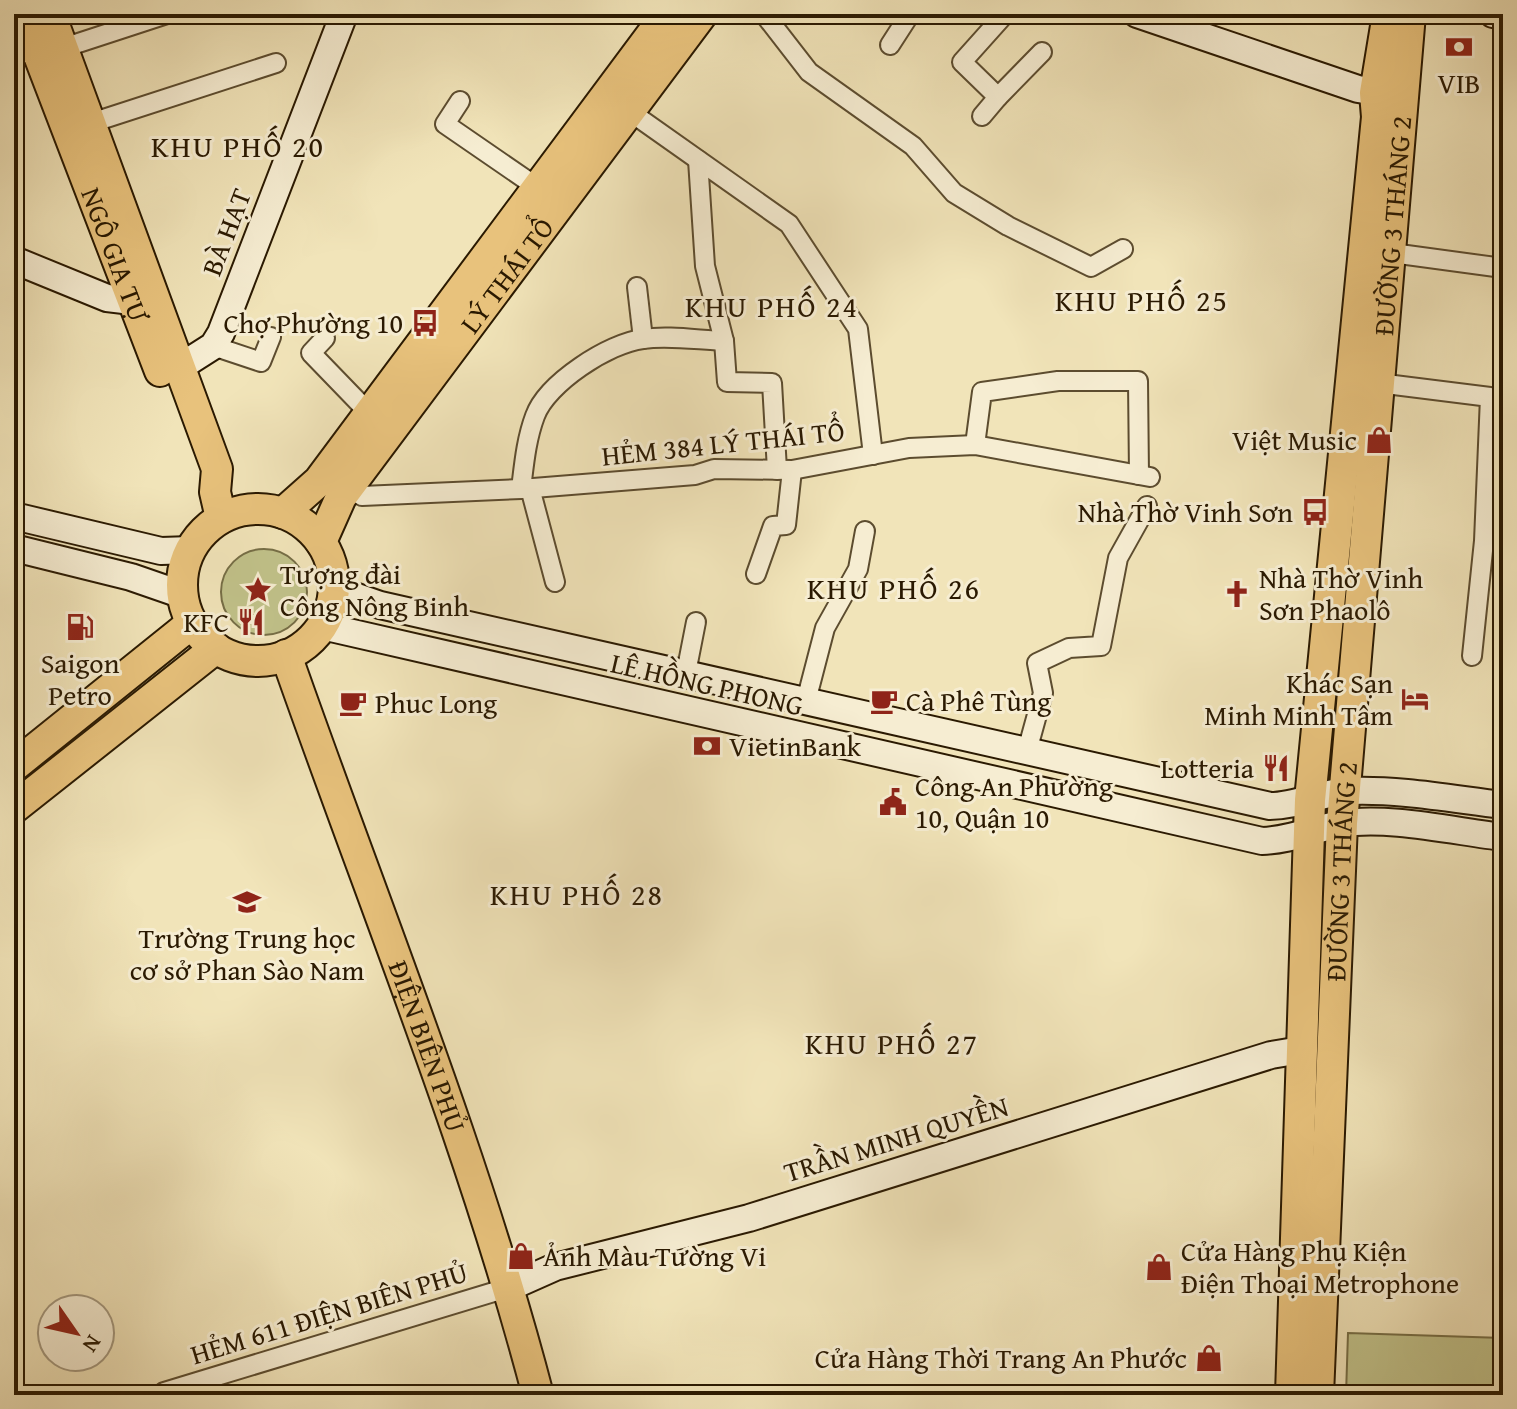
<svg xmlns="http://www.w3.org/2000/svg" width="1517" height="1409" font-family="'Gentium Book Plus',serif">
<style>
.green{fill:#c1c28a;stroke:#766e46;stroke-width:2}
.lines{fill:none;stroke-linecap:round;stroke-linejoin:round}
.street-casing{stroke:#5c4c2f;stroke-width:22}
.secondary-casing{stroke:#2a1901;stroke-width:30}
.primary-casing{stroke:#2a1901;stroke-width:34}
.street{stroke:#f6edd2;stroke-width:18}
.secondary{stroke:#f6edd2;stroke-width:26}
.primary{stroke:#e8c27c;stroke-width:30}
.labels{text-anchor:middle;stroke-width:6;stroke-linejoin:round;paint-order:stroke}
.poi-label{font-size:28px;fill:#2a1901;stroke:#f6edd2;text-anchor:start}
.street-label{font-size:28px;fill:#2a1901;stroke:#f6edd2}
.neighbourhood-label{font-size:30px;letter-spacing:2px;fill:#2a1901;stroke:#f6edd2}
</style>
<rect width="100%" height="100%" fill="#f1e4b9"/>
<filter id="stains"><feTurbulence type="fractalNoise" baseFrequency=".0025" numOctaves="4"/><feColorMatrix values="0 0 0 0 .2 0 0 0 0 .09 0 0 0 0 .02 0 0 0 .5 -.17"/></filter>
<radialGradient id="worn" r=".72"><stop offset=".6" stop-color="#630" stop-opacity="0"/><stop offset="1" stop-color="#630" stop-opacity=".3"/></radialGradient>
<!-- green -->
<g class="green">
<circle cx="264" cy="592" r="43"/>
<path d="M1348,1333L1503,1338V1395H1346Z"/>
</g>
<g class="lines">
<!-- street casing -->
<g class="street-casing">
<g id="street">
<path d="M764,14L809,72L913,146L954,193L1008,226L1091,267L1123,249"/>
<path d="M890,45L910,14"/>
<path d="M63,48L167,14"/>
<path d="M14,55L37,51"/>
<path d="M998,97L1042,52"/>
<path d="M460,101L445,124L538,188"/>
<path d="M629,111L789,224L858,329L873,455"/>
<path d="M982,116L998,97L962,62L1005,14"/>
<path d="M91,123L276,63"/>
<path d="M698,160L705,266L724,341L727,382L772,383L777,470"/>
<path d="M1392,253L1503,268"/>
<path d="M637,287L643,339"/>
<path d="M325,338L311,353L370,414"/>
<path d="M213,346L261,362L271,337"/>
<path d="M1378,383L1490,397L1484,541L1472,656"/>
<path d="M975,445L982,392L1058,381H1138L1139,475"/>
<path d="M349,487L362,496L521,489L695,475L714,469L792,470L909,448L975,445L1150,477"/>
<path d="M530,488L555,582"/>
<path d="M521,489C524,465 526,440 535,416C547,383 609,343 643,339C668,335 698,340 724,341"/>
<path d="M756,574L773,526L786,525L792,470"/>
<path d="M686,673L696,622"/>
<path d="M806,701L825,628L858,569L865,531"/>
<path d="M1027,751L1043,693L1037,663L1069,648L1101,646L1118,558L1147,506"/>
<path d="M164,1392L510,1287"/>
</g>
</g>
<!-- secondary casing -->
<g class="secondary-casing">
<g id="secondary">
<path d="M1137,14L1358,89L1396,95"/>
<path d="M1493,14L1503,15"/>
<path d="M14,260L107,298L132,301"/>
<path d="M180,367L213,346L221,333L344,14"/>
<path d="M14,516L161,551L191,550"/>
<path d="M14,548L131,577L183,595"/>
<path d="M334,589L380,605L1270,806C1298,806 1322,792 1349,791C1400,789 1452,799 1503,805"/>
<path d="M322,626L1262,841C1291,840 1313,829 1341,824C1384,815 1458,832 1503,837"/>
<path d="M510,1287L555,1267L749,1218L1271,1055L1301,1050"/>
</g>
</g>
<!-- primary casing -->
<g class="primary-casing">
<g id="primary">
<path id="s1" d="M23,14L160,371"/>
<path d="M50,14L217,469L215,492L221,518"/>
<circle cx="258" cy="585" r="76"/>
<path d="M283,513L319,481L667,14"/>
<path id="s2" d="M321,542L341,497L702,14"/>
<path id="s3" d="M286,655C372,901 472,1143 538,1395"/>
<path d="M14,766L192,623"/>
<path d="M14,808L216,648"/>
<path d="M1291,1395L1310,800L1377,117L1375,93L1388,14"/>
<path id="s4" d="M1318,1395L1342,823L1410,14"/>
</g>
</g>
<!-- street -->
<use href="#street" class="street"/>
<!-- secondary -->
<use href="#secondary" class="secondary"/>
<!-- primary -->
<use href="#primary" class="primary"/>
</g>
<!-- icons -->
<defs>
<g id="bank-bare" transform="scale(2.16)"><path d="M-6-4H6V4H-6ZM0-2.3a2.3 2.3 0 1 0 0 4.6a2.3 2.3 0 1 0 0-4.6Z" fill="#8f2418" stroke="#f6edd2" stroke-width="2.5" paint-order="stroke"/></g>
<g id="bus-bare" transform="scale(2.16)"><path d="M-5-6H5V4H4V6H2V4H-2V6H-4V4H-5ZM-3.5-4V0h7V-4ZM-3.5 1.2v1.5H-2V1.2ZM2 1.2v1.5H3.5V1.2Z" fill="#8f2418" stroke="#f6edd2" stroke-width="2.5" paint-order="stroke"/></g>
<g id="shop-bare" transform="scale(2.16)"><path d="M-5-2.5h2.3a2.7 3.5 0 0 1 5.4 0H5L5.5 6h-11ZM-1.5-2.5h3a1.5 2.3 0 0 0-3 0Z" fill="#8f2418" stroke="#f6edd2" stroke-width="2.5" paint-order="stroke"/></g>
<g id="sight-bare" transform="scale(2.16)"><path d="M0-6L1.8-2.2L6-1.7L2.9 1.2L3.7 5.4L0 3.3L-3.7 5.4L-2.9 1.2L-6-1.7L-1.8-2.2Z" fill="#8f2418" stroke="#f6edd2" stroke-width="2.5" paint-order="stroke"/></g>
<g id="church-bare" transform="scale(2.16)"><path d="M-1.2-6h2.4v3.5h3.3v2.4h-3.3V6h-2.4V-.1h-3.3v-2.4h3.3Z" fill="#8f2418" stroke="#f6edd2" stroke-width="2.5" paint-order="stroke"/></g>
<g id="restaurant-bare" transform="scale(2.16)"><path d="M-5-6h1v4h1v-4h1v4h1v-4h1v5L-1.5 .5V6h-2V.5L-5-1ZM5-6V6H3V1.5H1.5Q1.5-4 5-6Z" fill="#8f2418" stroke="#f6edd2" stroke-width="2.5" paint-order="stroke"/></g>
<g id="fuel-bare" transform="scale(2.16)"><path d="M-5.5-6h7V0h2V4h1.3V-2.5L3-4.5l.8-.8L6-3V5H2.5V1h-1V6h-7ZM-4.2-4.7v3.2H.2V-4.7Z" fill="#8f2418" stroke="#f6edd2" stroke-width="2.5" paint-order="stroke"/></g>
<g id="hotel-bare" transform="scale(2.16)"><path d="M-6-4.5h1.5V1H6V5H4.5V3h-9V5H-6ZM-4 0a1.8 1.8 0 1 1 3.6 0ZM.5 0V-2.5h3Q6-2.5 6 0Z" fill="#8f2418" stroke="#f6edd2" stroke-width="2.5" paint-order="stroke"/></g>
<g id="cafe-bare" transform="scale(2.16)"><path d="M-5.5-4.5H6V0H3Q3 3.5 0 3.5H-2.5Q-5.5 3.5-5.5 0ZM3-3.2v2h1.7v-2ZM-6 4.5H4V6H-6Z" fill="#8f2418" stroke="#f6edd2" stroke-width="2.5" paint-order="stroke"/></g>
<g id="civic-bare" transform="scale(2.16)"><path d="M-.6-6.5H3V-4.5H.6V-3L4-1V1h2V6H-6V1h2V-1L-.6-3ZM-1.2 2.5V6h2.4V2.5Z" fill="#8f2418" stroke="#f6edd2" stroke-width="2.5" paint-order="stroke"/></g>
<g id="school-bare" transform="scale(2.16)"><path d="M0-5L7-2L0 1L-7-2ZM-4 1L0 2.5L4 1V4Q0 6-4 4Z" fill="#8f2418" stroke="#f6edd2" stroke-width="2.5" paint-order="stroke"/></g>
</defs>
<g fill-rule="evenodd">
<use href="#bank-bare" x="1459" y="47"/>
<use href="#bus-bare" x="425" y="323"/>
<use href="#shop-bare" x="1379" y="440"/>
<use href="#bus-bare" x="1315" y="512"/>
<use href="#sight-bare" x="258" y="590"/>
<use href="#church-bare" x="1237" y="594"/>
<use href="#restaurant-bare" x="251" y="622"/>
<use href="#fuel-bare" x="80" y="627"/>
<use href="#hotel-bare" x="1415" y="699"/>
<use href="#cafe-bare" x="884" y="701"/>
<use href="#cafe-bare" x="353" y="703"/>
<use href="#bank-bare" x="707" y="746"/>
<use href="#restaurant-bare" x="1276" y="768"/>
<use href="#civic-bare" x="893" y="802"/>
<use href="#school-bare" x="247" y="902"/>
<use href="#shop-bare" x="521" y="1256"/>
<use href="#shop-bare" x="1159" y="1267"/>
<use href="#shop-bare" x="1209" y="1358"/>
</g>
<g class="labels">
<!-- poi labels -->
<g class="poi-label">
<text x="1459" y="93" text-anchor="middle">VIB</text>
<text x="403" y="333" text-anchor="end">Chợ Phường 10</text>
<text x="1357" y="450" text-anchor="end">Việt Music</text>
<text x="1293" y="522" text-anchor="end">Nhà Thờ Vinh Sơn</text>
<text x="280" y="584">Tượng đài<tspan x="280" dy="32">Công Nông Binh</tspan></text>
<text x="1259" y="588">Nhà Thờ Vinh<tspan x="1259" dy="32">Sơn Phaolô</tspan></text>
<text x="229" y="632" text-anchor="end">KFC</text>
<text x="80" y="673" text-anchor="middle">Saigon<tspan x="80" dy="32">Petro</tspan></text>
<text x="1393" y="693" text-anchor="end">Khác Sạn<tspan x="1393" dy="32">Minh Minh Tâm</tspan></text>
<text x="906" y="711">Cà Phê Tùng</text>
<text x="375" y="713">Phuc Long</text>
<text x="729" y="756">VietinBank</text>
<text x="1254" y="778" text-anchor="end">Lotteria</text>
<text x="915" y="796">Công An Phường<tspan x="915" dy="32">10, Quận 10</tspan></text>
<text x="247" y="948" text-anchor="middle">Trường Trung học<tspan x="247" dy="32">cơ sở Phan Sào Nam</tspan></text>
<text x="1181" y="1261">Cửa Hàng Phụ Kiện<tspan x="1181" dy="32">Điện Thoại Metrophone</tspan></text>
<text x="543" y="1266">Ảnh Màu Tường Vi</text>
<text x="1187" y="1368" text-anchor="end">Cửa Hàng Thời Trang An Phước</text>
</g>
<!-- street labels -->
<g class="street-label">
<text dy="10" stroke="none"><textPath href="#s4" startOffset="1172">ĐƯỜNG 3 THÁNG 2</textPath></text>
<text transform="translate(226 232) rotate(-69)" y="10">BÀ HẠT</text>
<text dy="10" stroke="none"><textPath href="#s1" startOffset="258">NGÔ GIA TỰ</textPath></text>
<text dy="10" stroke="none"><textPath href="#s2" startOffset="326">LÝ THÁI TỔ</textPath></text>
<text transform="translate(723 443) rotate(-6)" y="10">HẺM 384 LÝ THÁI TỔ</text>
<text transform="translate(707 684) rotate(13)" y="10">LÊ HỒNG PHONG</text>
<text dy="10" stroke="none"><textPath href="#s4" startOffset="524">ĐƯỜNG 3 THÁNG 2</textPath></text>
<text dy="10" stroke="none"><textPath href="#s3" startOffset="416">ĐIỆN BIÊN PHỦ</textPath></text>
<text transform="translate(896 1139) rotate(-17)" y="10">TRẦN MINH QUYỀN</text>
<text transform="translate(329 1313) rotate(-17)" y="10">HẺM 611 ĐIỆN BIÊN PHỦ</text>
</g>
<!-- neighbourhood labels -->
<g class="neighbourhood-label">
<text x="238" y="157">KHU PHỐ 20</text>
<text x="1142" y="311">KHU PHỐ 25</text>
<text x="772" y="317">KHU PHỐ 24</text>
<text x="894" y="599">KHU PHỐ 26</text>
<text x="577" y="905">KHU PHỐ 28</text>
<text x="892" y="1054">KHU PHỐ 27</text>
</g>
</g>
<!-- margin -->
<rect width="1517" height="1409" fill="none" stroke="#f1e4b9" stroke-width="48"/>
<rect x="16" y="16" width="1485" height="1377" fill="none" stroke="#2a1901" stroke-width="4"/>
<rect x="24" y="24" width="1469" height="1361" fill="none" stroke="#2a1901" stroke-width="2"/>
<!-- north arrow -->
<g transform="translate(76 1333) rotate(124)"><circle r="38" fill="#f6edd2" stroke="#a4987e" stroke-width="2"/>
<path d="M0-6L14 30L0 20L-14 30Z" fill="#8f2418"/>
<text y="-12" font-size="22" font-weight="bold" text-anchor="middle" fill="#2a1901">N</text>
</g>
<rect width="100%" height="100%" filter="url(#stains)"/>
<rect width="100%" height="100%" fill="url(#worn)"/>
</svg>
